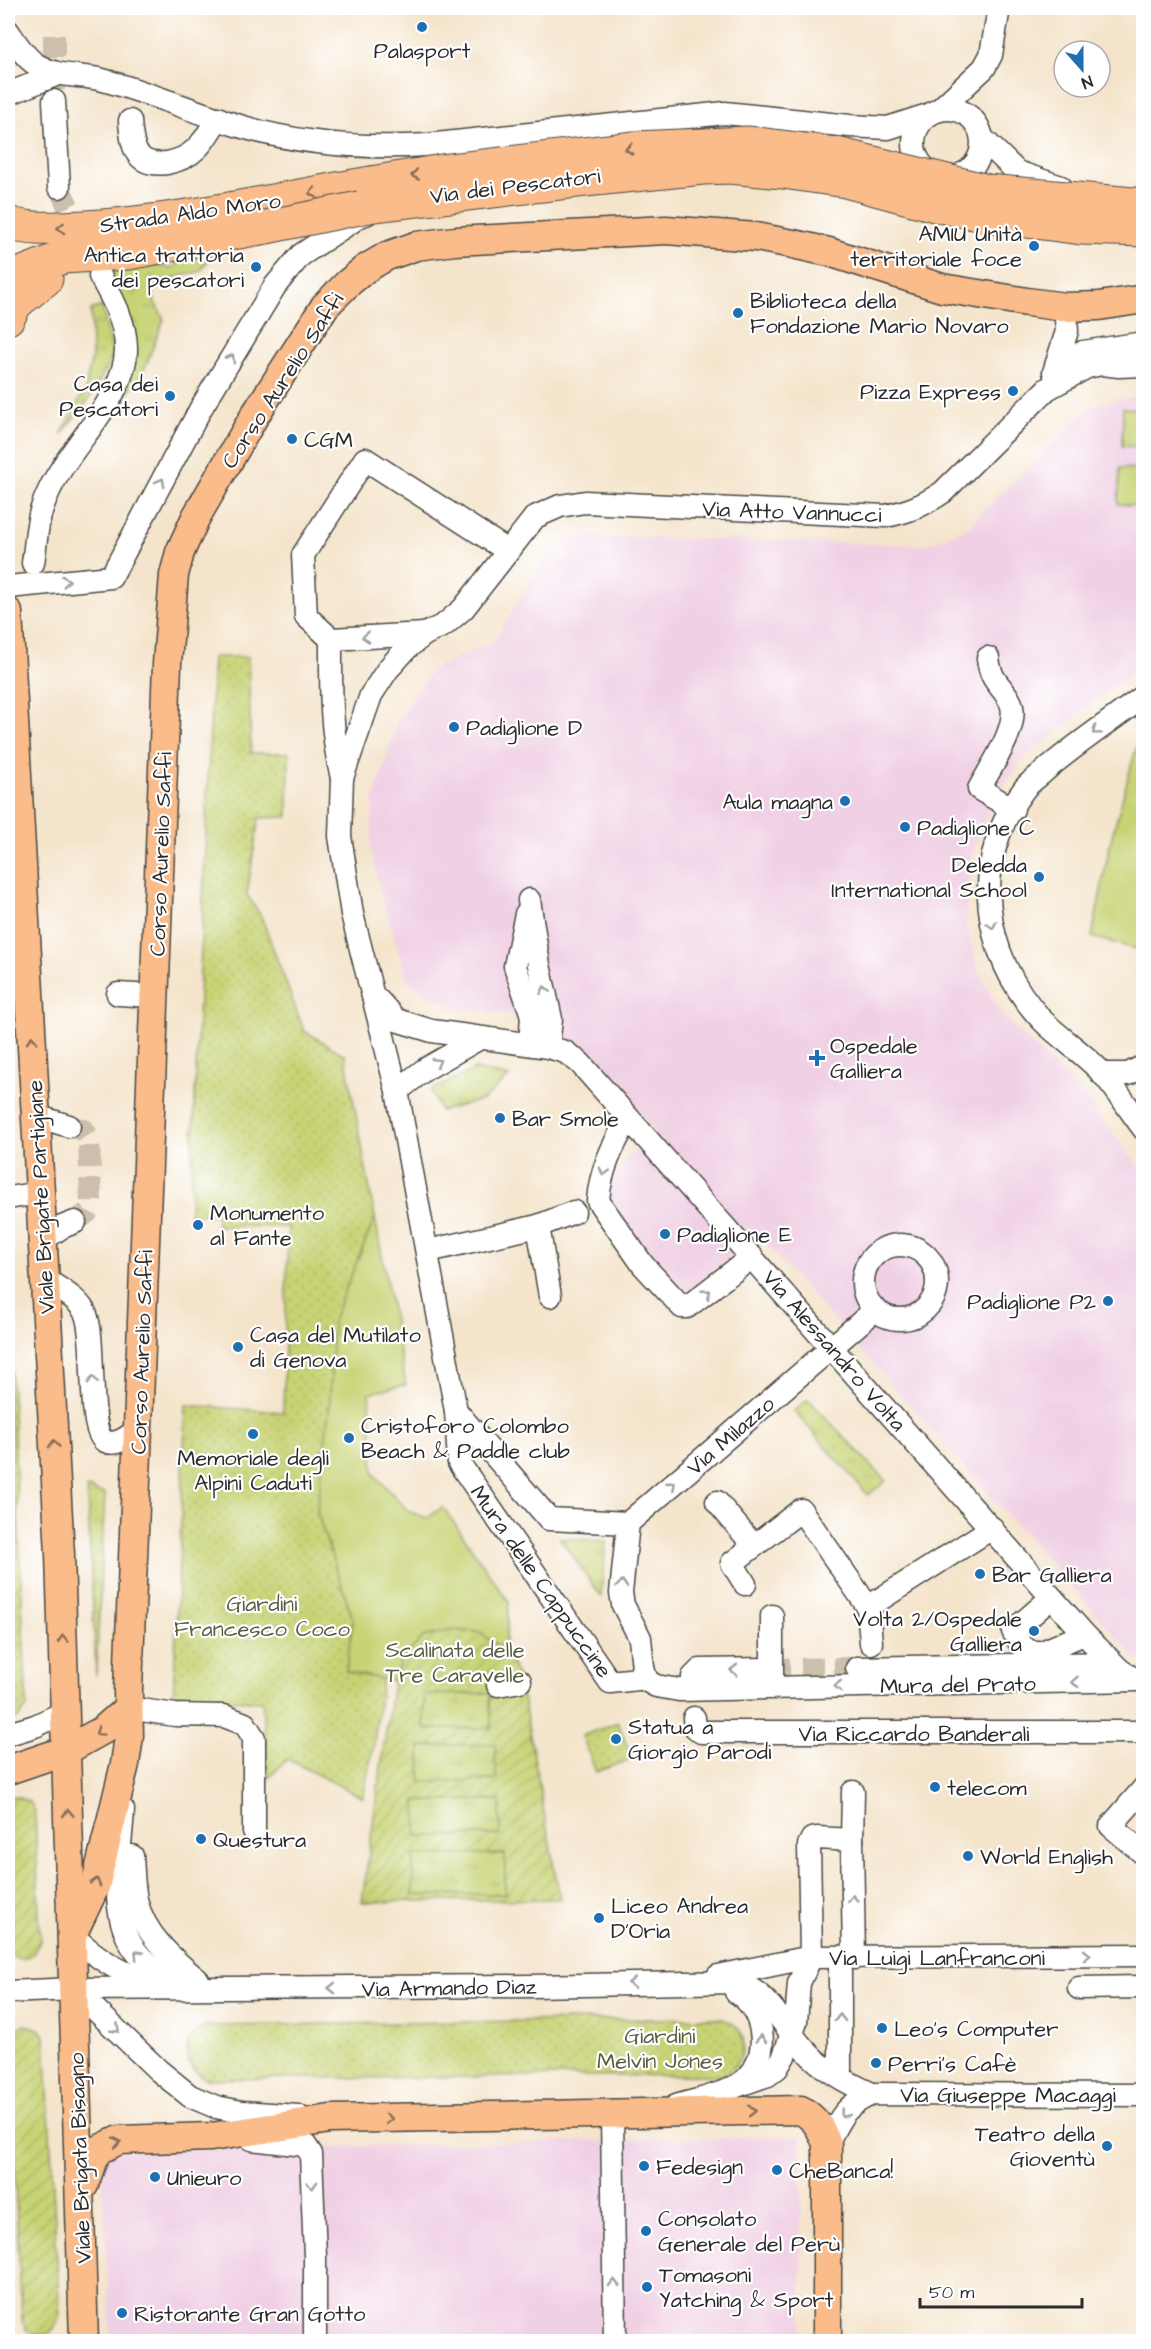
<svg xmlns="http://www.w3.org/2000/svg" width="1151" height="2349" font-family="'Architects Daughter',sans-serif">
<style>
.built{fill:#f0d0e4}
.grass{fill:url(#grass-tufts);stroke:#797f50;stroke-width:1.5}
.park{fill:url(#park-dots);stroke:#797f50;stroke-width:1.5}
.garden{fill:url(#garden-furrows);stroke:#797f50;stroke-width:1.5;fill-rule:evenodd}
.pitch{fill:#c7d375;stroke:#797f50;stroke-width:1.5}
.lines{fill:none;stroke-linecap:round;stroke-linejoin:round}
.minor-tunnel{stroke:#ccbfab;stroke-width:22;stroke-dasharray:22 11;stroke-linecap:butt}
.minor-casing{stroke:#494743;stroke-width:25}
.major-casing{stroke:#494743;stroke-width:31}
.highway-casing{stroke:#494743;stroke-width:35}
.minor{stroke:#fff;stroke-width:22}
.major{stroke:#f9bc8a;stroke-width:28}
.highway{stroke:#f9bc8a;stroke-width:33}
.highway-bridge-casing{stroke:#494743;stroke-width:35;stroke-linecap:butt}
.highway-bridge{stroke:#f9bc8a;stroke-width:33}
.oneway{stroke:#886c56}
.oneway2{stroke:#a0a0a0}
.poi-dot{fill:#1f6fb2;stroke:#fff;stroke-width:2}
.labels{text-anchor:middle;stroke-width:4.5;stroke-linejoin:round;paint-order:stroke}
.poi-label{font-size:22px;fill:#2b2b2b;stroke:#fff;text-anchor:start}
.street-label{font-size:22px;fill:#2b2b2b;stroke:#fff}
.park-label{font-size:22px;fill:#5a5d41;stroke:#fff}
</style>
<defs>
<pattern id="grass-tufts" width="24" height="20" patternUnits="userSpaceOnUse" patternTransform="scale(1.5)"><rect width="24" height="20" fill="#c7d375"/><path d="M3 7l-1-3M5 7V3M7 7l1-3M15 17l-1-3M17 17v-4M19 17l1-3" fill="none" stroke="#abb565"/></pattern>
<pattern id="park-dots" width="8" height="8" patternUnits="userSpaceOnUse" patternTransform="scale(1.5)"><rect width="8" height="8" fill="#c7d375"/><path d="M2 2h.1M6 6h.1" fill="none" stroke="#abb565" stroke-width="1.8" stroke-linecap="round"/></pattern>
<pattern id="garden-furrows" width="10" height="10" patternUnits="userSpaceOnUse" patternTransform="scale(1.5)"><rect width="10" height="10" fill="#c7d375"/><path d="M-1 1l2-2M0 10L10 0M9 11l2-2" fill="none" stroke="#abb565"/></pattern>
</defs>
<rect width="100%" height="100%" fill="#fff"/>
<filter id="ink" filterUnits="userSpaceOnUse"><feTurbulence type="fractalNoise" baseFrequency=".0167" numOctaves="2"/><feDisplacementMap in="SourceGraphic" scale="12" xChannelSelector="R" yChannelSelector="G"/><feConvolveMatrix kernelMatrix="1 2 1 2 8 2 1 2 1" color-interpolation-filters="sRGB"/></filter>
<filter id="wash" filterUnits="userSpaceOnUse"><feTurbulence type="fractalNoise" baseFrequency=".008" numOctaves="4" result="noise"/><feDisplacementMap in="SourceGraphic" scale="24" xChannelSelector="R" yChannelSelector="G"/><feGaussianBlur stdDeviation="1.35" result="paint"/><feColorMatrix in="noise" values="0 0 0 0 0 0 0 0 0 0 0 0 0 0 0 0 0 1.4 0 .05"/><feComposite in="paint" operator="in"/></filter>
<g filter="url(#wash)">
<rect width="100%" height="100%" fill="#f4e4cb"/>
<!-- built -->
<g class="built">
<path d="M1143,395V663L1021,761L995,798L969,862L966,923L978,970L1000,1013L1085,1097L1143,1172V1660L1136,1659L757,1234L685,1294L591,1193L656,1131L551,1019L453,1008L409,983L380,892L371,847L373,801L398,720L433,668L494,641L547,554L564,540L588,536L926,545L964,530L1092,405Z"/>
<path d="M801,2136L802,2341H111L101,2152Z"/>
</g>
<!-- grass -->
<g class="grass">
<path d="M215,248L201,271L166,280L153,291L155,303L164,319L144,370L103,428L136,358L133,327L106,268L140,263L171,268L194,255Z"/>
<path d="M102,306L113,355L92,395L61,435L85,390L92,356L91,310Z"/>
<path d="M476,1069L509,1077L483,1100L440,1111L431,1090Z"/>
<path d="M808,1399L886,1481L868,1495L794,1411Z"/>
<path d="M87,1488L105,1494L96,1675Z"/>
<path d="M560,1538L606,1541L601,1597Z"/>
<path d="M490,1693L491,1728L424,1729V1695Z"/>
<path d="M496,1744V1780L421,1782L420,1746Z"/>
<path d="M501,1800V1835L417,1836L416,1801Z"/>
<path d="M505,1853V1894L413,1896V1855Z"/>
</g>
<!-- park -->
<g class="park">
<path d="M213,657H248L251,753H289L288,817L259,818L247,895L261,916L304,1031L345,1055L375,1218L333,1320L330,1401L317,1512L353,1619L346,1672L382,1679L374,1743L363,1798L287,1759L268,1779L262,1701L173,1699L186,1405L283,1412L288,1227L217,1226V1215H190Z"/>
<path d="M618,1722L632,1759L596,1772L582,1736Z"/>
<path d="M711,2018C715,2019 721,2018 725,2020C753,2029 746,2064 723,2075L206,2079C182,2065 179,2040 205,2026Z"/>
</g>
<!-- garden -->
<g class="garden">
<path d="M8,1308L27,1707L18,1718L8,1721Z"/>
<path d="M453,1630L480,1632L505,1651L520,1681L560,1899L362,1902L393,1681L400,1662L422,1637ZM490,1693L491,1728L424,1729V1695ZM495,1744L496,1780L421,1782L420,1746ZM500,1800V1835L417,1836L416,1801ZM505,1854V1894L413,1895V1855Z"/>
<path d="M15,1796L30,1802L35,1811L40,1942L32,1955L20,1959L8,1954V1798Z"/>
<path d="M24,2025L40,2029L45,2036L60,2319L51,2332L39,2336L27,2331L22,2321L8,2042L11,2034Z"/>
</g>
<!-- pitch -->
<g class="pitch">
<path d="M1123,408L1143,409V447L1122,446Z"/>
<path d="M1120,468L1143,469V506L1118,504Z"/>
<path d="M1143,732V951L1092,937L1110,844L1139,737Z"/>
<path d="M375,1218L406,1385L369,1393L374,1474L408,1511L427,1518L443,1507L509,1602L505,1651L479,1632L453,1630L423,1637L400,1662L393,1681L346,1672L353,1619L317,1512L330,1401L333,1320Z"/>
</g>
</g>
<g filter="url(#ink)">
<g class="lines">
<!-- minor-tunnel -->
<g class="minor-tunnel">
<path d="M54,35V101"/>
<path d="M59,187L83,239"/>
<path d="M69,1126L84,1130L89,1138L91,1205L87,1213L75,1222"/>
<path d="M768,1669L857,1668"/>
</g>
<!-- minor casing -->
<g class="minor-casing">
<g id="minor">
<path d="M8,31C16,43 25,58 37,65C58,78 81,74 103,80C147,92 190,110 233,124C296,144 361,149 427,145L725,113L850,126L888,128L928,115"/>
<path d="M8,94L58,74"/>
<path d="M54,101L59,187"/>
<circle cx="948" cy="143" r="34"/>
<path d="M939,110L984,68L991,55L999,8"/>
<path d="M130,121C132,147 135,167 167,163C177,161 189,156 196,149C205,141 212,127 218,118"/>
<path d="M982,138L1017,172L1061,187"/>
<path d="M1058,363L1083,352L1144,343"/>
<path d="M1054,372L1067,331L1065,307"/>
<path d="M33,563C36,545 36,525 42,508C46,496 53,482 60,471C81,436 127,391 126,348C126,323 112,297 100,276"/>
<path d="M8,587L111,577L201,408L275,286L301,255L360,216L366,214"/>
<path d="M331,639L306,616L303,555L365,459L508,551"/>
<path d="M988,658C991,684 1002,684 1011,703C1020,726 990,768 979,789L1013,809"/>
<path d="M1144,696C1112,720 1079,742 1049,767C1042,774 1032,780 1025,788C969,860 981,955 1042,1020C1061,1039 1085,1054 1103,1074C1118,1091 1130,1111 1144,1129"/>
<path d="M342,778C330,731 331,687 331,639L425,634"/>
<path d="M529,900L539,965L551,1019L548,1047"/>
<path d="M526,914L515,966L532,1016L530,1043"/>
<path d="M118,994L154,996"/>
<path d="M377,999L396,1020L432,1031L548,1047L565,1052L580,1063L1084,1634L1120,1670L1134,1679"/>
<path d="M1102,1074H1128L1144,1066"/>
<path d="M397,1091L424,1070L480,1038"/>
<path d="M36,1116L69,1126"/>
<path d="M628,1119C613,1145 600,1171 598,1201L643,1265L682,1307H687L752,1257"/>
<path d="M8,1198L40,1193"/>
<path d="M538,1226L550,1296"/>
<path d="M43,1240L62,1227L75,1222"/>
<circle cx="900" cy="1282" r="37"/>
<path d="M428,1251L538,1226L574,1212"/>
<path d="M45,1279C59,1289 80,1299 86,1315C96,1338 87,1432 105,1441C117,1447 129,1436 138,1429"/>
<path d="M456,1411L549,1519L628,1523L621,1593L623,1605L640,1638L643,1668L647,1681L656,1686L679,1690L1136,1680"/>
<path d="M717,1502L754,1546"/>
<path d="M628,1523L875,1310"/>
<path d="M745,1584L732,1563L801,1510L868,1607L992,1528"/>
<path d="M1051,1598L1013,1631L1021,1645L1030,1652H1042L1084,1634"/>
<path d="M868,1607L871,1643"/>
<path d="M643,1668L638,1679L610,1682L459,1463L456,1411L397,1091L352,914L340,836L342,778L371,695L388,669L407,648L425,634L444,625L463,609L535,517L560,506L585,502L885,516C908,512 924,505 943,492L1047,389L1087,367L1102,364L1119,366L1144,365"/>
<path d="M857,1668L1112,1663"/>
<path d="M693,1677L700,1670L768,1669"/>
<path d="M498,1685L520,1681"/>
<path d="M772,1685V1616"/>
<path d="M128,1708L175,1715L224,1716L245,1724L254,1738V1831"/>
<path d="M694,1718L695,1727L701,1732H1144"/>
<path d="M8,1734L35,1726L65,1712"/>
<path d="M1144,1788L1111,1826L1144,1854"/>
<path d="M123,1810C120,1863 102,1934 155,1969C165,1976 178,1979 190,1983"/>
<path d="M852,1840L853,1792"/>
<path d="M132,1856C133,1870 133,1885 136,1899C143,1933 172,1959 198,1980"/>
<path d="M72,1935C95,1957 122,1975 153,1982"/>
<path d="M718,1976L811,1957L1144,1955"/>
<path d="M1079,1988L1144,1987"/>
<path d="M74,1989L158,2070L190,2096L216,2107L242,2112L298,2116"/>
<path d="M8,1992L74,1989L533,1986L736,1982C770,1993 782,2026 805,2050C823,2070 848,2083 872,2094"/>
<path d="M840,2077V1958"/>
<path d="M739,2085L768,2075L777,2068L784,2056L796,2022L799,1983L811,1957L809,1845L812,1839L817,1838L852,1840L854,1958"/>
<path d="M676,2106C696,2100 719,2096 738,2085C772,2065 768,2011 736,1992"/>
<path d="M612,2114L615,2342"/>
<path d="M251,2139L305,2145L311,2154L315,2256V2342"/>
<path d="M827,2144C840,2118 844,2106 872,2094L1144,2095"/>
</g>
</g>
<!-- major casing -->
<g class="major-casing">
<g id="major">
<path d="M8,612L60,1554L84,2342"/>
<path d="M8,1770L67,1750L103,1730L128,1708"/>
<path d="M72,1935L95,1887L125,1764L129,1736L128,1690L167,664L174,575L180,552L196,517L255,415L325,306L347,284L365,269L387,256L416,246L455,241L666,230L756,237L793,244L829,252L942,288L1027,302L1065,307L1099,306L1144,299"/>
<path d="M84,2185L93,2159L98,2150L119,2140L211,2137L330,2119L801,2110C816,2119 821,2128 827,2144V2342"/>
</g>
</g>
<!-- highway casing -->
<g class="highway-casing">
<g id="highway">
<path d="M8,223C32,231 60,228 85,227C181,222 276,199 371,183"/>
<path d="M8,284L23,273L63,257L128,253L266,227"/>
<path d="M8,318L16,303L46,279"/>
</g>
</g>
<!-- minor -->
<use href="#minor" class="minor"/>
<!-- major -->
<use href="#major" class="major"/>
<!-- highway -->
<use href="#highway" class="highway"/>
<!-- highway-bridge casing -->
<g class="highway-bridge-casing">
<g id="highway-bridge">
<path d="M371,183L442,171L634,148L749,143L837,154L988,191L1144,205"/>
<path d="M266,227L374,205L585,180L703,168L729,167L783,172L846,181L935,205L989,216L1081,228L1144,230"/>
</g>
</g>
<!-- highway-bridge -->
<use href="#highway-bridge" class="highway-bridge"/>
</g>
<!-- one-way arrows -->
<defs><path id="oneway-chevron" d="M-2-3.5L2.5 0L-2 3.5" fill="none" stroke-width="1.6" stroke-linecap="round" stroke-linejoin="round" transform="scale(1.5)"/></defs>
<g class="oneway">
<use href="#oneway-chevron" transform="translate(629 149) rotate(174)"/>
<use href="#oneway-chevron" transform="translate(415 175) rotate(170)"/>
<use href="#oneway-chevron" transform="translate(313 193) rotate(170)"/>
<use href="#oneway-chevron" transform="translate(61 228) rotate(178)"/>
<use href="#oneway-chevron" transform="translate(32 1040) rotate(-93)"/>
<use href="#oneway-chevron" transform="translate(54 1444) rotate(-93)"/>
<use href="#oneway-chevron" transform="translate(63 1639) rotate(-92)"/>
<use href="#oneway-chevron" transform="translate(99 1732) rotate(146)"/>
<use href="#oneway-chevron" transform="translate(68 1813) rotate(-92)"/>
<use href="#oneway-chevron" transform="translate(96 1882) rotate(-73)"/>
<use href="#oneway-chevron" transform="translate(752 2111) rotate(-1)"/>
<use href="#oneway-chevron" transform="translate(389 2119) rotate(-1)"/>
<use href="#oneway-chevron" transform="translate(117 2142) rotate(-12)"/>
</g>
<g class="oneway2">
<use href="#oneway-chevron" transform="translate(231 358) rotate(-59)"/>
<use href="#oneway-chevron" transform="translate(161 482) rotate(-62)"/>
<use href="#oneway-chevron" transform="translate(66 581) rotate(-6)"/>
<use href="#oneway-chevron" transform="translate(366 637) rotate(177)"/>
<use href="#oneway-chevron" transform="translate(1096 731) rotate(143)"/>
<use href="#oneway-chevron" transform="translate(992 925) rotate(78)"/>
<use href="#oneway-chevron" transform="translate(545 990) rotate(-102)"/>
<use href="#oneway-chevron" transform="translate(437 1062) rotate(-30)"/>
<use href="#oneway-chevron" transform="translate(604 1172) rotate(106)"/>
<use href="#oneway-chevron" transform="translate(707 1293) rotate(-38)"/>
<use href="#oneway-chevron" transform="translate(93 1380) rotate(-92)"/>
<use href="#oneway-chevron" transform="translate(672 1485) rotate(-41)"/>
<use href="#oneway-chevron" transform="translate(622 1584) rotate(-85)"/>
<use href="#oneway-chevron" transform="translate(734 1670) rotate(180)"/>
<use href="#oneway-chevron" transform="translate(1075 1682) rotate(177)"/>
<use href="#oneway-chevron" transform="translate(838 1686) rotate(179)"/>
<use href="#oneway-chevron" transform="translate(853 1899) rotate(-91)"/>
<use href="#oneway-chevron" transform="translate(138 1954) rotate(-133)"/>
<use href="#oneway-chevron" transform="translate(1087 1955) rotate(-1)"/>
<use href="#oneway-chevron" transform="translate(632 1983) rotate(179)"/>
<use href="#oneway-chevron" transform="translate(332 1988) rotate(179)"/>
<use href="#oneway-chevron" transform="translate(840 2018) rotate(-90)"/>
<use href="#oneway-chevron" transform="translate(116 2029) rotate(44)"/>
<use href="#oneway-chevron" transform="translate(761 2039) rotate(-87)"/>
<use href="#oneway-chevron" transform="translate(844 2114) rotate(128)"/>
<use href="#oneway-chevron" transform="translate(312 2185) rotate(88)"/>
<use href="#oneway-chevron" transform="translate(614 2283) rotate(-91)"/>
</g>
</g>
<!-- markers -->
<g class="poi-dot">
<circle cx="422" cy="27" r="6"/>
<circle cx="1034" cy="246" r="6"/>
<circle cx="256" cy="267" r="6"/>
<circle cx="738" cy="313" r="6"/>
<circle cx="1013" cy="391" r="6"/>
<circle cx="170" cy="396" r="6"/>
<circle cx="292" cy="439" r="6"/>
<circle cx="454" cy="727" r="6"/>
<circle cx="845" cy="801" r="6"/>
<circle cx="905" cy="827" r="6"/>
<circle cx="1039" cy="877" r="6"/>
<path d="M814 1049h6v6h6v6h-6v6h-6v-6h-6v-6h6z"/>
<circle cx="500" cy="1118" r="6"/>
<circle cx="198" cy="1225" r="6"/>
<circle cx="665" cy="1234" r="6"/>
<circle cx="1108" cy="1301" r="6"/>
<circle cx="238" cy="1347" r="6"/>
<circle cx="253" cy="1434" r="6"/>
<circle cx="349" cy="1438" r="6"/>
<circle cx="980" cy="1574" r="6"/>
<circle cx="1034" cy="1631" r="6"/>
<circle cx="616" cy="1739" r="6"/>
<circle cx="935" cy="1787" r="6"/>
<circle cx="201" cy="1839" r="6"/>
<circle cx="968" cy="1856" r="6"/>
<circle cx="599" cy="1918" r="6"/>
<circle cx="882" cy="2028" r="6"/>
<circle cx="876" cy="2063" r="6"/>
<circle cx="1107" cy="2146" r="6"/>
<circle cx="644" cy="2166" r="6"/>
<circle cx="777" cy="2170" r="6"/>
<circle cx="155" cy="2177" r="6"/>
<circle cx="646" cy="2231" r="6"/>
<circle cx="647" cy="2287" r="6"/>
<circle cx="122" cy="2313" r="6"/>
</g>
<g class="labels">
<!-- poi labels -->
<g class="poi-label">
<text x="422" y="58" text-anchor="middle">Palasport</text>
<text x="1022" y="241" text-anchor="end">AMIU Unità<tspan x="1022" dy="25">territoriale foce</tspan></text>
<text x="244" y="262" text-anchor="end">Antica trattoria<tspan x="244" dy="25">dei pescatori</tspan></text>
<text x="750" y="308">Biblioteca della<tspan x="750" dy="25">Fondazione Mario Novaro</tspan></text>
<text x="158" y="391" text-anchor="end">Casa dei<tspan x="158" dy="25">Pescatori</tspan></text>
<text x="1001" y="399" text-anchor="end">Pizza Express</text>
<text x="304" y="447">CGM</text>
<text x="466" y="735">Padiglione D</text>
<text x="833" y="809" text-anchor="end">Aula magna</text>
<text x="917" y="835">Padiglione C</text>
<text x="1027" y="872" text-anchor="end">Deledda<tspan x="1027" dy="25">International School</tspan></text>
<text x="830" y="1053">Ospedale<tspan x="830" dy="25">Galliera</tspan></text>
<text x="512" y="1126">Bar Smole</text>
<text x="210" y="1220">Monumento<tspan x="210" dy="25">al Fante</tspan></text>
<text x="677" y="1242">Padiglione E</text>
<text x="1096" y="1309" text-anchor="end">Padiglione P2</text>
<text x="250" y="1342">Casa del Mutilato<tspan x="250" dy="25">di Genova</tspan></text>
<text x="361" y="1433">Cristoforo Colombo<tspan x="361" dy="25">Beach &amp; Paddle club</tspan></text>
<text x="253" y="1465" text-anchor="middle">Memoriale degli<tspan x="253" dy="25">Alpini Caduti</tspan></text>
<text x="992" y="1582">Bar Galliera</text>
<text x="1022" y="1626" text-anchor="end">Volta 2/Ospedale<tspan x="1022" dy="25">Galliera</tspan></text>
<text x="628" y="1734">Statua a<tspan x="628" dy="25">Giorgio Parodi</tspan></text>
<text x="947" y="1795">telecom</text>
<text x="213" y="1847">Questura</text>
<text x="980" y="1864">World English</text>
<text x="611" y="1913">Liceo Andrea<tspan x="611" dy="25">D'Oria</tspan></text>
<text x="894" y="2036">Leo's Computer</text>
<text x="888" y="2071">Perri's Cafè</text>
<text x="1095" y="2141" text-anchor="end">Teatro della<tspan x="1095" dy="25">Gioventù</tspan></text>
<text x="656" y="2174">Fedesign</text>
<text x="789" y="2178">CheBanca!</text>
<text x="167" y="2185">Unieuro</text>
<text x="658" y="2226">Consolato<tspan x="658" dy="25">Generale del Perù</tspan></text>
<text x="659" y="2282">Tomasoni<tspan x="659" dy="25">Yatching &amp; Sport</tspan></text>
<text x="134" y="2321">Ristorante Gran Gotto</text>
</g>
<!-- street labels -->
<g class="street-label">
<text transform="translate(515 185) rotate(-7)" y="8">Via dei Pescatori</text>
<text transform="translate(190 212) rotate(-8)" y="8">Strada Aldo Moro</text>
<text transform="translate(282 380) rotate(-57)" y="8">Corso Aurelio Saffi</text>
<text transform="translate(792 511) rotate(2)" y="8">Via Atto Vannucci</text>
<text transform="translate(160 854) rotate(-88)" y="8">Corso Aurelio Saffi</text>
<text transform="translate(40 1197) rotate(-93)" y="8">Viale Brigate Partigiane</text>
<text transform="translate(835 1350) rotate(49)" y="8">Via Alessandro Volta</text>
<text transform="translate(141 1352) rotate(-88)" y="8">Corso Aurelio Saffi</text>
<text transform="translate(730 1435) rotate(-41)" y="8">Via Milazzo</text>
<text transform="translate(542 1581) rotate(55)" y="8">Mura delle Cappuccine</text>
<text transform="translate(958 1684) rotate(-1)" y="8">Mura del Prato</text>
<text x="914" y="1741">Via Riccardo Banderali</text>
<text x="937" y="1965">Via Luigi Lanfranconi</text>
<text transform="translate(449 1987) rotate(-1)" y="8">Via Armando Diaz</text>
<text x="1008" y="2102">Via Giuseppe Macaggi</text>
<text transform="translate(79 2158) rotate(-92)" y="8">Viale Brigata Bisagno</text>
</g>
<!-- park labels -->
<g class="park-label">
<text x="262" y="1611">Giardini<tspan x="262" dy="25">Francesco Coco</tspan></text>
<text x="455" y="1657">Scalinata delle<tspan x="455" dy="25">Tre Caravelle</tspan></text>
<text x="660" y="2043">Giardini<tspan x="660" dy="25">Melvin Jones</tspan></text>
</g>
</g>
<!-- margin -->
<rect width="1151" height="2349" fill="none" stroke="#fff" stroke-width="30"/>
<!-- north arrow -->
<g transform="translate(1082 69) rotate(159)"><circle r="28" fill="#ffffff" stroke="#aaaaaa" stroke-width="1.5"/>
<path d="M0-4.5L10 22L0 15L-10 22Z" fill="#1f6fb2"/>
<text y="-9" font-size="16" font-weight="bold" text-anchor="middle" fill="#2b2b2b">N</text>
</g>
<!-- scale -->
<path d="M920 2298v9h162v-9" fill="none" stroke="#2b2b2b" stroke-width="3"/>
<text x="929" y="2298" font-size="18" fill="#2b2b2b" stroke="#ffffff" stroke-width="4.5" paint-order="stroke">50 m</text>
</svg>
